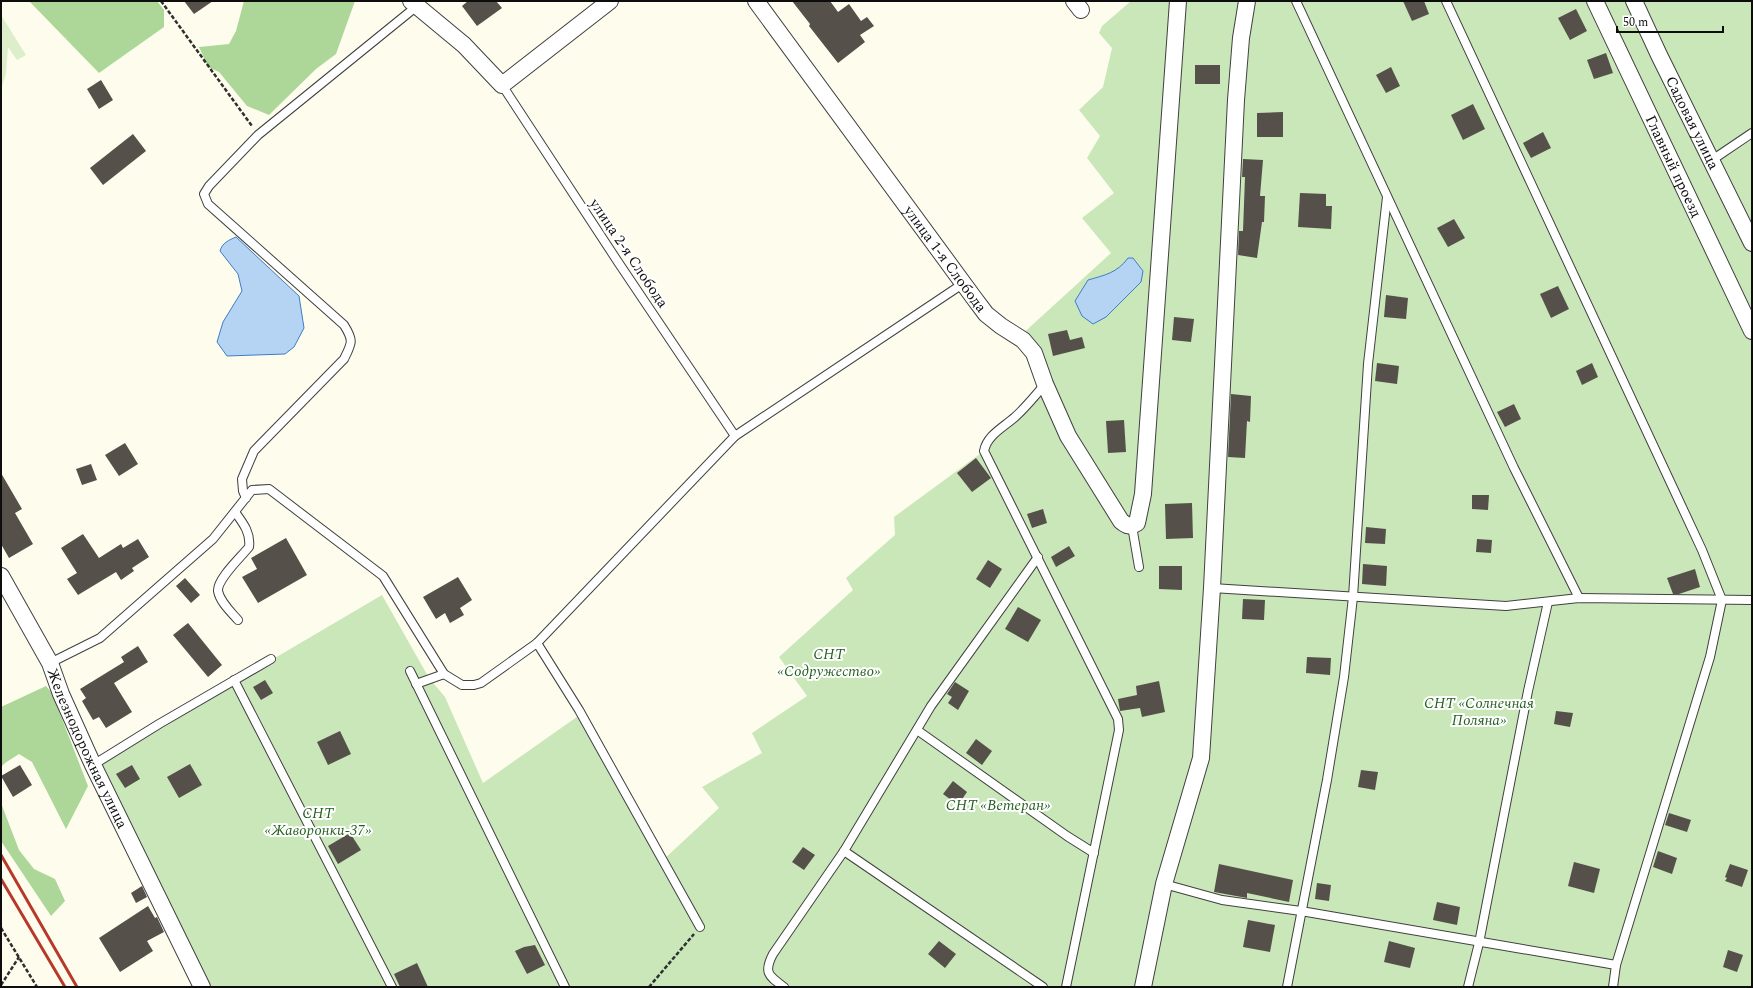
<svg xmlns="http://www.w3.org/2000/svg" width="1753" height="988" font-family="Spectral,serif">
<style>
.green{fill:#cae7b9}
.forest{fill:#acd799}
.pitch{fill:#ddeeca}
.water{fill:#b5d3f3;stroke:#3f7dc6}
.building{fill:#55504a}
.lines{fill:none;stroke-linecap:round;stroke-linejoin:round}
.service-casing{stroke:#404040;stroke-width:10}
.minor-casing{stroke:#404040;stroke-width:18}
.path{stroke:#2f2f2f;stroke-width:2.5;stroke-dasharray:4 2;stroke-linecap:butt}
.service{stroke:#fff;stroke-width:8}
.minor{stroke:#fff;stroke-width:16}
.rail{stroke:#b6392c;stroke-width:3}
.labels{text-anchor:middle;stroke-width:4;stroke-linejoin:round;paint-order:stroke}
.street-label{font-size:15px;fill:#0d0d0d;stroke:#fff}
.park-label{font-size:15px;font-style:italic;fill:#256120;stroke:#fff}
</style>
<rect width="100%" height="100%" fill="#fefded"/>
<!-- green -->
<path class="green" d="M1131,1H1752V987H202L93,765L382,595L429,678L445,697L483,783L581,714L663,860L719,808L702,787L762,753L752,733L807,696L779,657L853,590L846,578L895,535L894,517L984,451L985,444L1045,384L1019,337L1111,253L1082,218L1114,193L1087,158L1100,136L1079,110L1103,87L1112,48L1099,33L1102,26Z"/>
<!-- forest -->
<g class="forest">
<path d="M29,1H157L164,10V27L99,73Z"/>
<path d="M244,1H355L336,54L316,69L269,115L247,106L219,72L208,67L199,47L229,44L236,31Z"/>
<path d="M46,686L52,693L88,786L66,829L32,762L19,754L5,763L1,767V707Z"/>
<path d="M1,803L19,850L34,869L55,879L65,901L51,916L1,841Z"/>
</g>
<!-- pitch -->
<path class="pitch" d="M1,15L26,55L17,60L8,47L6,74L1,89Z"/>
<!-- water -->
<g class="water">
<path d="M236,237L299,296L304,328L294,347L285,354L227,356L217,342L223,322L242,291L238,274L220,251C222,243 229,240 236,237Z"/>
<path d="M1128,258H1133L1143,271L1141,282L1106,317L1093,324L1082,316L1075,301L1088,280C1105,275 1117,273 1128,258Z"/>
</g>
<!-- building -->
<g class="building">
<path d="M184,1H213L194,14Z"/>
<path d="M468,1H496L502,8L477,26L462,6Z"/>
<path d="M792,1H830L838,12L849,4L861,21L867,17L874,26L860,35L865,42L838,63L809,26L810,24Z"/>
<path d="M1403,1H1424L1429,14L1412,21Z"/>
<path d="M1576,9L1587,31L1570,40L1558,18Z"/>
<path d="M1606,53L1613,73L1594,79L1587,60Z"/>
<rect x="1195" y="65" width="25" height="19"/>
<path d="M1391,67L1400,86L1386,93L1376,75Z"/>
<path d="M101,80L113,100L99,109L87,89Z"/>
<path d="M1473,104L1485,129L1463,140L1451,115Z"/>
<path d="M1283,112V137H1257V113Z"/>
<path d="M1543,132L1551,148L1531,158L1523,143Z"/>
<path d="M133,134L146,151L103,185L90,168Z"/>
<path d="M1243,159L1263,160L1260,196H1265L1264,222H1262L1257,258L1238,255L1239,231H1243L1245,177H1242Z"/>
<path d="M1300,193L1326,194V206H1332L1331,229L1298,227Z"/>
<path d="M1454,219L1465,238L1448,247L1437,228Z"/>
<path d="M1558,286L1569,309L1551,318L1540,294Z"/>
<path d="M1386,295L1408,298L1406,319L1384,317Z"/>
<path d="M1174,317L1194,319L1191,342L1172,340Z"/>
<path d="M1067,330L1070,340L1082,337L1085,348L1053,356L1048,334Z"/>
<path d="M1377,363L1399,366L1397,384L1375,381Z"/>
<path d="M1592,363L1598,377L1582,385L1576,371Z"/>
<path d="M1231,394L1251,396L1250,422L1247,421L1245,458L1228,457Z"/>
<path d="M1514,404L1521,419L1505,427L1497,412Z"/>
<path d="M1124,420L1126,452L1108,453L1106,421Z"/>
<path d="M125,443L138,464L119,476L105,455Z"/>
<path d="M976,458L991,478L972,492L957,473Z"/>
<path d="M91,464L97,480L82,485L76,469Z"/>
<path d="M1,473L22,509L15,513L33,544L9,558L1,544Z"/>
<path d="M1472,495H1489L1488,510L1472,509Z"/>
<path d="M1192,503L1193,538L1166,539L1165,504Z"/>
<path d="M1043,509L1047,523L1032,528L1027,514Z"/>
<path d="M1366,527L1386,529L1385,544L1365,543Z"/>
<path d="M83,534L99,558L121,544L123,548L138,539L149,557L132,568L134,571L121,580L116,572L78,595L67,579L77,573L61,548Z"/>
<path d="M286,538L307,575L258,603L242,577L257,569L251,558Z"/>
<path d="M1477,539L1492,540L1491,553L1476,552Z"/>
<path d="M1069,546L1075,556L1056,567L1051,557Z"/>
<path d="M988,560L1002,569L990,588L976,579Z"/>
<path d="M1363,564L1387,566L1386,586L1362,584Z"/>
<path d="M1159,566H1182V590L1159,589Z"/>
<path d="M1695,569L1700,587L1679,594H1673L1667,578Z"/>
<path d="M458,577L472,600L460,608L464,615L450,623L445,613L436,619L423,597Z"/>
<path d="M185,578L200,595L191,603L176,586Z"/>
<path d="M1243,599L1265,600L1264,620L1242,619Z"/>
<path d="M1018,607L1041,620L1028,642L1005,629Z"/>
<path d="M188,623L222,665L208,677L173,635Z"/>
<path d="M138,646L148,662L114,683L132,712L106,728L99,717L93,720L82,701L86,698L80,689L124,662L121,657Z"/>
<path d="M1307,657L1331,658L1330,675L1306,673Z"/>
<path d="M265,680L273,693L261,700L253,687Z"/>
<path d="M1159,681L1165,712L1142,717L1140,708L1120,711L1118,699L1137,695L1136,686Z"/>
<path d="M955,682L969,691L958,710L948,703L952,697L947,694Z"/>
<path d="M1556,711L1573,713L1570,727L1554,724Z"/>
<path d="M340,731L351,754L328,765L317,742Z"/>
<path d="M976,739L992,751L982,765L966,753Z"/>
<path d="M190,764L202,785L179,798L167,777Z"/>
<path d="M20,765L32,785L13,797L1,776Z"/>
<path d="M132,765L140,779L125,788L116,774Z"/>
<path d="M1361,770L1378,772L1375,790L1358,787Z"/>
<path d="M953,781L967,792L958,805L943,794Z"/>
<path d="M1669,813L1691,820L1687,832L1665,825Z"/>
<path d="M350,833L361,850L338,864L328,846Z"/>
<path d="M803,847L815,855L804,870L792,862Z"/>
<path d="M1658,851L1677,858L1672,874L1653,867Z"/>
<path d="M1574,862L1600,869L1594,893L1568,886Z"/>
<path d="M1219,864L1293,880L1289,902L1247,893V898L1214,892Z"/>
<path d="M1730,864L1748,870L1742,887L1725,881L1727,878L1725,877Z"/>
<path d="M1317,883L1331,885L1329,901L1315,899Z"/>
<path d="M142,886L147,897L136,903L131,893Z"/>
<path d="M1437,902L1460,907L1457,925L1433,920Z"/>
<path d="M148,906L155,918L157,917L164,932L147,941L153,951L120,972L99,938Z"/>
<path d="M1248,920L1275,925L1270,952L1243,947Z"/>
<path d="M939,941L956,954L945,968L928,954Z"/>
<path d="M1389,941L1415,948L1410,968L1384,962Z"/>
<path d="M535,945L545,965L527,974L515,951L524,947Z"/>
<path d="M1728,950L1743,955L1737,972L1723,967Z"/>
<path d="M417,963L428,987H400L394,974Z"/>
</g>
<g class="lines">
<!-- service casing -->
<g class="service-casing">
<g id="service">
<path d="M1296,1L1514,468L1579,598"/>
<path d="M1446,1L1702,550L1722,600L1710,657L1616,965L1613,987"/>
<path d="M502,85L618,262L735,436"/>
<path d="M1712,160L1752,133"/>
<path d="M1045,384C1036,395 1026,407 1015,417C1004,427 987,435 984,451L1118,719L1119,730L1066,987"/>
<path d="M246,498L243,491L242,479L254,451L344,359C352,343 354,341 344,325L208,204L204,194L209,186L258,135L417,6"/>
<path d="M235,512C243,523 251,533 249,547C241,557 217,579 218,591C220,602 231,612 238,620"/>
<path d="M1132,526L1139,567"/>
<path d="M1212,588L1506,606L1579,598L1752,600"/>
<path d="M537,643L579,710L700,927"/>
<path d="M50,663L100,638L213,539L252,490L269,489L383,576L444,674L462,685H474L481,683L537,643L735,436L964,283"/>
<path d="M410,671L565,987"/>
<path d="M234,680L392,987"/>
<path d="M416,684L444,674"/>
<path d="M917,730L1067,836L1094,853"/>
<path d="M93,765L159,724L271,659"/>
<path d="M844,851L1043,987"/>
<path d="M1164,884L1222,900L1301,911L1616,965"/>
<path d="M784,987C769,976 763,973 773,954L844,851L931,706L1038,557"/>
<path d="M1287,987L1327,780L1344,677L1353,597L1368,364L1387,197"/>
<path d="M1468,987L1479,943L1528,691L1548,602"/>
</g>
</g>
<!-- minor casing -->
<g class="minor-casing">
<g id="minor">
<path d="M411,1L464,45L502,85L610,1"/>
<path id="s1" d="M756,1L974,298L986,314L1001,326L1023,340L1034,353L1045,384L1068,436L1121,521C1127,526 1130,527 1137,523L1143,494L1178,1"/>
<path d="M1074,1L1081,10"/>
<path id="s2" d="M1595,1L1752,331"/>
<path id="s3" d="M1634,1L1659,55L1752,243"/>
<path id="s4" d="M1,576L50,663L61,694L93,765L202,987"/>
<path d="M1143,987L1164,884L1201,758L1212,588L1236,100L1241,38L1247,1"/>
</g>
</g>
<!-- path -->
<g class="path">
<path d="M161,1L252,126"/>
<path d="M1,928L37,987"/>
<path d="M1,985L19,957"/>
<path d="M649,987L694,934"/>
</g>
<!-- service -->
<use href="#service" class="service"/>
<!-- minor -->
<use href="#minor" class="minor"/>
<!-- rail -->
<g class="rail">
<path d="M1,855L77,987"/>
<path d="M1,879L65,987"/>
</g>
</g>
<g class="labels">
<!-- street labels -->
<g class="street-label">
<text dy="5" stroke="none"><textPath href="#s3" startOffset="135">Садовая улица</textPath></text>
<text dy="5" stroke="none"><textPath href="#s2" startOffset="183">Главный проезд</textPath></text>
<text transform="translate(629 253) rotate(56)" y="5">улица 2-я Слобода</text>
<text dy="5" stroke="none"><textPath href="#s1" startOffset="320">улица 1-я Слобода</textPath></text>
<text dy="5" stroke="none"><textPath href="#s4" startOffset="193">Железнодорожная улица</textPath></text>
</g>
<!-- park labels -->
<g class="park-label">
<text x="829" y="659">СНТ<tspan x="829" dy="17">«Содружество»</tspan></text>
<text x="1479" y="708">СНТ «Солнечная<tspan x="1479" dy="17">Поляна»</tspan></text>
<text x="998" y="810">СНТ «Ветеран»</text>
<text x="318" y="818">СНТ<tspan x="318" dy="17">«Жаворонки-37»</tspan></text>
</g>
</g>
<!-- border -->
<rect width="1753" height="988" fill="none" stroke="#0d0d0d" stroke-width="4"/>
<!-- scale -->
<path d="M1617 26v6h106v-6" fill="none" stroke="#0d0d0d" stroke-width="2"/>
<text x="1623" y="26" font-size="12" fill="#0d0d0d" stroke="#ffffff" stroke-width="3" paint-order="stroke">50 m</text>
</svg>
